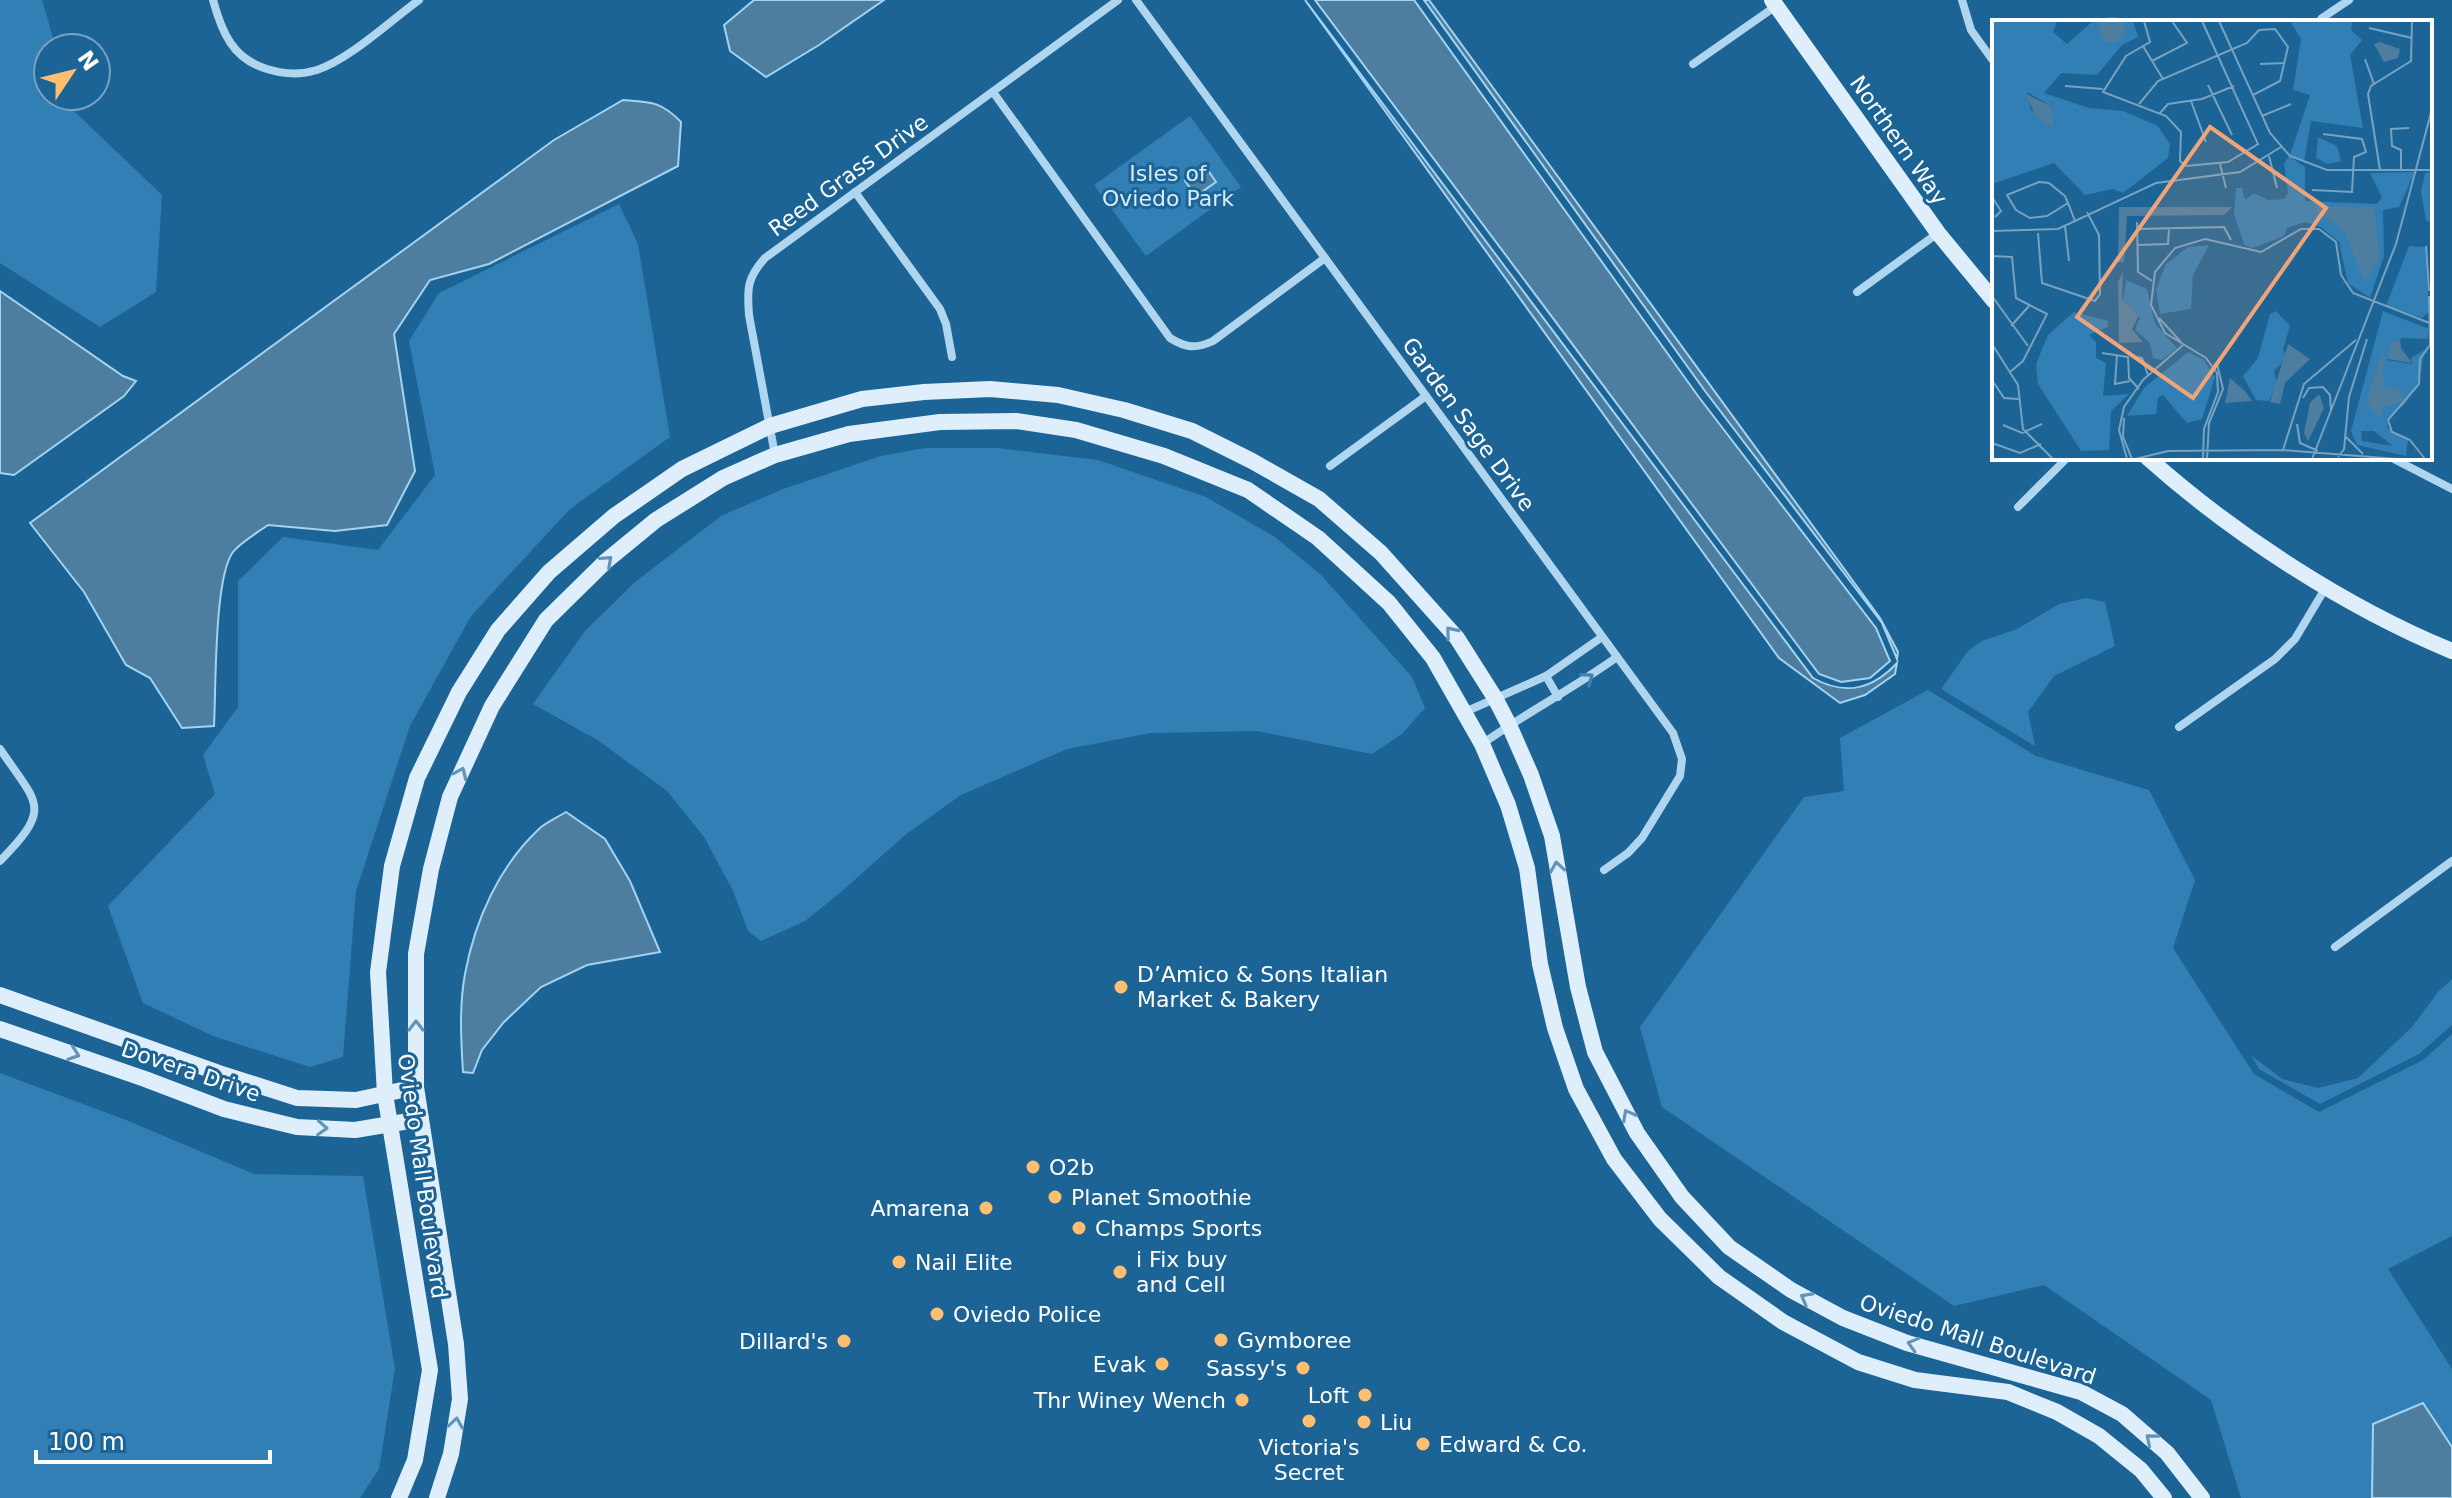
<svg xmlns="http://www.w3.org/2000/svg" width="2452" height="1498" font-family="'DejaVu Sans',sans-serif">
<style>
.green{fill:#317fb4}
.water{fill:#4d7ea0;stroke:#a3d3f1;stroke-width:2}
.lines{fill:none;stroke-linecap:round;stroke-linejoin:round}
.street{stroke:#b0d6ef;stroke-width:8}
.secondary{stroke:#deeffb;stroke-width:16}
.oneway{stroke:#6095b9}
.oneway2{stroke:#4180ac}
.poi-dot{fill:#ffbf6f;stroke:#1c6496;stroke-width:3}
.labels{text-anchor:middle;stroke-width:6;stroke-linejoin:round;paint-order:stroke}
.street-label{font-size:22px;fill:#fff;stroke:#1c6496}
.park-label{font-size:22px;fill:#d7edfb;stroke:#1c6496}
.poi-label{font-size:22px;fill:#fff;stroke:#1c6496;text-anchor:start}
.inset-road{fill:none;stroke:#77a2c0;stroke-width:2}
.view{fill:#f2a479;fill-opacity:0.15;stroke:#f2a479;stroke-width:4}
.inset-edge{fill:none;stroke:#fff;stroke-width:4}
</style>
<rect width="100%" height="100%" fill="#1c6496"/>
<!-- green -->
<g class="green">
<path d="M0,0H42L56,48H48V96H70L75,112L162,195L156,292L100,327L0,263Z"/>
<path d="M1190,116L1241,187L1146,256L1094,185Z"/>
<path d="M619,204L638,244L670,437L570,509L471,616L410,726L356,891L343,1057L310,1067L213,1036L143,1003L108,906L215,794L203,755L238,707V581L283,537L378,550L435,475L409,341L439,293Z"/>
<path d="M925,448H998L1098,460L1206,497L1275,537L1321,575L1412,677L1425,708L1402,734L1372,754L1257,731L1151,733L1067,749L961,795L905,835L841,892L805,921L761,941L748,931L733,891L704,837L667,791L599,741L533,704L585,631L635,582L721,516L783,489L881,456Z"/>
<path d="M2086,598L2105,602L2115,646L2054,676L2028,712L2035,746L1941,689L1968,651L1982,641L2017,629L2059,604Z"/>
<path d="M1928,690L2036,756L2149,790L2195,880L2173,948L2254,1074L2319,1112L2423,1060L2452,1034V1236L2388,1269L2452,1369V1498H2241L2211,1400L2044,1285L1954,1306L1662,1107L1640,1027L1804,797L1844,791L1840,738Z"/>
<path d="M2452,979V1025L2419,1054L2320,1104L2259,1069L2251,1055L2282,1079L2318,1088L2358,1078L2412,1027L2439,991Z"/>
<path d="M0,1073L126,1120L254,1174L363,1176L395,1369L379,1469L360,1498H0Z"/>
</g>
<!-- water -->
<g class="water">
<path d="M754,0H884L819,45L766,77L730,51L724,25Z"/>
<path d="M1305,0L1813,678C1845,696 1872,690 1897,663L1895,674L1865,695L1840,703L1779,658Z"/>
<path d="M1315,0H1414L1698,396L1876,628L1890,661L1870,678L1841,682L1819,674Z"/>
<path d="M1424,0H1429L1880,618L1898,652L1897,659L1882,623L1705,391Z"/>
<path d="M623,100C650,102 661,101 681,122L678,166L489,264L430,280L394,334L415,471L387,525L335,531L268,525C257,533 241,542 233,552C214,577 216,690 214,726L182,728L150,678L126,665L84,592L30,523L554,140Z"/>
<path d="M1205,166L1216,182L1196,196L1185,181Z"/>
<path d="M0,291L123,376L136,381L124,396L14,475L0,473Z"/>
<path d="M566,812L605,839L630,881L660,952L587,965L541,987L504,1022L482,1050L473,1073L463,1072C461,1041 459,1006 465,974C475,920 499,866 540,828C547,822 558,817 566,812Z"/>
<path d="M2423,1403L2452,1447V1498H2372L2373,1424Z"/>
</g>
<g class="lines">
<!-- street -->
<g class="street">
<path d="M213,0C222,33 233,59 267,69C283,74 301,75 317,70C350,59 390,21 419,0"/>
<path d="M1136,0L1673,733L1682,759L1680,776L1642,838L1628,853L1604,870"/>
<path d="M1962,0L1971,30L1994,62"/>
<path d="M2319,22L2322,18L2349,0"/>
<path d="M1693,64L1776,6"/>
<path d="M993,92L1170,338C1186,348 1196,349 1213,341L1325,258"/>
<path d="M855,192L940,309L946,324L952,357"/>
<path d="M1857,292L1938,233"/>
<path d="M775,455L749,315C747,289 747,278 765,258L1118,0"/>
<path d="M2392,458L2452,489"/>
<path d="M1330,466L1426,396"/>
<path d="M2018,507L2067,458"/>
<path d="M1546,676L1558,697"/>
<path d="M1465,712L1546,676L1602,637"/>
<path d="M2179,727L2275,659L2295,639L2326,587"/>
<path d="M1482,744C1526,713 1574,688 1617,657"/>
<path d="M0,749C38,805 53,807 0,861"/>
<path d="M2335,947L2452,861"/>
</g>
<!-- secondary -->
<g class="secondary">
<path d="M1772,0L1938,233L1994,301"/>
<path d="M2148,458C2233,534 2347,608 2452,651"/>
<path d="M0,995L219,1073L297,1098L356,1100L416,1087"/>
<path d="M0,1029L145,1079L224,1109L297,1127L355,1130L421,1119"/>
<path d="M399,1498L415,1460L430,1370L385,1094L378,972L392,866L417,778L459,692L498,630L549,572L614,516L682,469L770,426L862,399L924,392L990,389L1058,395L1124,410L1192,431L1252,461L1319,499L1381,553L1457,638L1495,698L1509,725L1531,775L1552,836L1578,987L1595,1052L1637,1133L1682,1197L1729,1247L1791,1290L1843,1318L1907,1343L2081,1392L2122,1414L2167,1453L2202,1498"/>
<path d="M437,1498L451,1454L460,1399L456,1344L416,1087V954L431,869L450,797L492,706L546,620L606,561L656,520L723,478L775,455L849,434L940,422L1016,421L1076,430L1164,456L1248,490L1318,538L1389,603L1433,658L1482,744L1508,805L1527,868L1540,964L1555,1028L1576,1089L1614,1159L1660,1219L1719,1277L1783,1322L1858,1362L1915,1380L2008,1392L2057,1412L2099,1436L2141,1470L2164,1498"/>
</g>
</g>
<!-- one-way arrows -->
<defs><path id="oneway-chevron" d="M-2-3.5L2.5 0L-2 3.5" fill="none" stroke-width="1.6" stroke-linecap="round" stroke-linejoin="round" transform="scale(2)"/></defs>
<g class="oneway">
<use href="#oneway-chevron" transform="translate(607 561) rotate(-42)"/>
<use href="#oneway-chevron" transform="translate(1451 632) rotate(-130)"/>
<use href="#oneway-chevron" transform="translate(461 773) rotate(-66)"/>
<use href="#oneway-chevron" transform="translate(1557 867) rotate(-99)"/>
<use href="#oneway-chevron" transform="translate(416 1026) rotate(-90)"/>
<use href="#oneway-chevron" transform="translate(74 1054) rotate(19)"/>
<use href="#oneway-chevron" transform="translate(1628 1115) rotate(-118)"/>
<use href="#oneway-chevron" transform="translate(322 1128) rotate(3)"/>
<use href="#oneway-chevron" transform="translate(1806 1298) rotate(-151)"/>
<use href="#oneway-chevron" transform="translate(1913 1344) rotate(-164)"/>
<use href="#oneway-chevron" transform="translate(456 1423) rotate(-81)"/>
<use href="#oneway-chevron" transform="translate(2151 1439) rotate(-140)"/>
</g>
<use class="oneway2" href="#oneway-chevron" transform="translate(1588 678) rotate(-35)"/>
<!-- markers -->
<g class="poi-dot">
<circle cx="1121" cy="987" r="8"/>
<circle cx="1033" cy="1167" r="8"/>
<circle cx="1055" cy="1197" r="8"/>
<circle cx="986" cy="1208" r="8"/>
<circle cx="1079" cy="1228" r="8"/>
<circle cx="899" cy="1262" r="8"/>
<circle cx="1120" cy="1272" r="8"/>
<circle cx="937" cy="1314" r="8"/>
<circle cx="1221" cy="1340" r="8"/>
<circle cx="844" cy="1341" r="8"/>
<circle cx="1162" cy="1364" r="8"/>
<circle cx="1303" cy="1368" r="8"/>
<circle cx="1365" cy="1395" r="8"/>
<circle cx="1242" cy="1400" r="8"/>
<circle cx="1309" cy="1421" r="8"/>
<circle cx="1364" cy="1422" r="8"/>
<circle cx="1423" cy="1444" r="8"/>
</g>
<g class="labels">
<!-- street labels -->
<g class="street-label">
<text transform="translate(1899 140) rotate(55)" y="8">Northern Way</text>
<text transform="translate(848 175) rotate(-36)" y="8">Reed Grass Drive</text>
<text transform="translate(1469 424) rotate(54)" y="8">Garden Sage Drive</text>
<text transform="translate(191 1071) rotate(19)" y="8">Dovera Drive</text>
<text transform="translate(423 1176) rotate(82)" y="8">Oviedo Mall Boulevard</text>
<text transform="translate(1978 1339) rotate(18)" y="8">Oviedo Mall Boulevard</text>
</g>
<!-- park labels -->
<g class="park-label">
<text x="1168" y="181">Isles of<tspan x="1168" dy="25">Oviedo Park</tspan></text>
</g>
<!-- poi labels -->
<g class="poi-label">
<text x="1137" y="982">D’Amico &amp; Sons Italian<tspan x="1137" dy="25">Market &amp; Bakery</tspan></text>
<text x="1049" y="1175">O2b</text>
<text x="1071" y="1205">Planet Smoothie</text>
<text x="970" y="1216" text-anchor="end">Amarena</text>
<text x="1095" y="1236">Champs Sports</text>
<text x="1136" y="1267">i Fix buy<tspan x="1136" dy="25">and Cell</tspan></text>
<text x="915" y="1270">Nail Elite</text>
<text x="953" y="1322">Oviedo Police</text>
<text x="1237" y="1348">Gymboree</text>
<text x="828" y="1349" text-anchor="end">Dillard's</text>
<text x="1146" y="1372" text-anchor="end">Evak</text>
<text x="1287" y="1376" text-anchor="end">Sassy's</text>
<text x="1349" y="1403" text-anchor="end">Loft</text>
<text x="1226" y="1408" text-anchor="end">Thr Winey Wench</text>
<text x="1380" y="1430">Liu</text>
<text x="1439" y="1452">Edward &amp; Co.</text>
<text x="1309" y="1455" text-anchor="middle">Victoria's<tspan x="1309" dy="25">Secret</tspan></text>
</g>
</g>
<!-- overview -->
<g transform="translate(1992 20)">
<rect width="440" height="440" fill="#1c6496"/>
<path d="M0,1H65L61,12L75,24L101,1H141L146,17L130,25L105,55L69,53L52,73L97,88L131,91L166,106L178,124L176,138L131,173L121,169L93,175L62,143L0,164ZM35,72L59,86L60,107L39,90ZM298,1H361L359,10L370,20L358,35L371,108L319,101L312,142L298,135L318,75L301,70L309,19ZM326,117L345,126L349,141L335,144L324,138ZM297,136L313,147V181L385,184L390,177L378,153L423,152L407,187L391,190L392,236L378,278L356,263L347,222L329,207L313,202L295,208L292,216L261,228L253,226L242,195L244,168H250L253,180L262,173L276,180L292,179L296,173L292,143ZM440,152V203L434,200L429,172L433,153ZM217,225L201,255L199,289L168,294L164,269L174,244L196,227ZM417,226L433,227L437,292L430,298L394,286ZM134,260L155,269L163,304L185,328L170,340L161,338L158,323L143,310L148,297L131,279ZM284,291L298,306L291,330L295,338L282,351L285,363L277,381L264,380L251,356L266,338L278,294ZM391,291L437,309L427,361L413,384L395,399L396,408L416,420L414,436L365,425L359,411ZM410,318L435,319L434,329L419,338L420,344L395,340L398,322ZM369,411H382L401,426L370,421ZM82,292L116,301V307L97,315L104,322V338L114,343L111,376L137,374L119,391L117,430L89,431L46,364L44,344L56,315ZM196,332L212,340L223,357L210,399L195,403L171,375L166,377L164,394L135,396L152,368Z" fill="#317fb4" fill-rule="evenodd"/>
<path d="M107 10a13 13 0 1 1 26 0a13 13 0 1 1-26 0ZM387,22L408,29L406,38L392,42L382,24ZM34,74L59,86L62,108L44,97ZM325,186L382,187L388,239L376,257H371L352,211L324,191ZM240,187L232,195L135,196L132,242H126L127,187ZM131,251L130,279L147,295L140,309L151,322L127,323L126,262ZM408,319L409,328L420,343L395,339L398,322ZM296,324L318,339L293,363L288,384L278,382ZM391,329V367L409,369L411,381L390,388L389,399L374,382ZM238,358L253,371L260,381L233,383ZM327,374L332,388L316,421L312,413L318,383Z" fill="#4d7ea0"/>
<path class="inset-road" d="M152,1L158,22L134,36L111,72L174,96L189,112L188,141L194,146L236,142L266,124L210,1M227,1L278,113L298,136L335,150H440M377,8L420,18M151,26L171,59M373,39L382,64M160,41L195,23L180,1M268,44L293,43M216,65L240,115M73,66L111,69M199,81L214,122M147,84L166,61L255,23L267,10L283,9L296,27L288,61L261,75M168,93L176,84L210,79L242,66M270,96L299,84M277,136L285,168M228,144L234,168M388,150L376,74L379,66L419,41L420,1M409,150V130L400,126L399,109L417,108M320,170L360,172L362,137L374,132L370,119L331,114M0,177L9,191L3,197M76,183L55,196L38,198L24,190L15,175L47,162L57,163L73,176L76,183L83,201M145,202L146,252L160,261M73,206L77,241M146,209L232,207L239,220M0,211L66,209L164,163L248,152L289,127M46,213L50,263L103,281L108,274L107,215L95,192M146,225L176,224L177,208M434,226L437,271M0,236L20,237L24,278L55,294L31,341L18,352M0,276L36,326M167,298L189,322M19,306L37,286M0,324L26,365L31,409L61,439M110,333L136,337L137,358L147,369M125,335L123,364L138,361M141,337L150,338L156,355M0,360L12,378L27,379M311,378L317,368L331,367L338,375L339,391M132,398L131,417L140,439M305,404L308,423L326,431M11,405L30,413L50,404M354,417L371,434M418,420L400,412L396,400L427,364L428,339L438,325L437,276M418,420L433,439M0,423L28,433L49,424M291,430L312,364L364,320M346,437L352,429L357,377L375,319M135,439L127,410L132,387L151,360L191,325M143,439L176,431L291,430L405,439M211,439L212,409L226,372L225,353L214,338L173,313L159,285L163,252L183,228L213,219L269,232L309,209H327L344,222L349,255L361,273L440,304M215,439L217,403L231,369L225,344M320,439L404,224L440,89"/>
<path class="view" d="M218,107L334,188L201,378L85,297Z"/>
<rect width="440" height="440" class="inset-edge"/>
</g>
<!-- north arrow -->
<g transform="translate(72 72) rotate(55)"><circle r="38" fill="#1c6496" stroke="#77a2c0" stroke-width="2"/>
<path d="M0-6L14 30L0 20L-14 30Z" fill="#ffbf6f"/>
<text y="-12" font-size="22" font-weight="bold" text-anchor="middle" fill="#ffffff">N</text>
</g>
<!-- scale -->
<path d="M36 1450v12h234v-12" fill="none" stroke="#ffffff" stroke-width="4"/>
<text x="48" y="1450" font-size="24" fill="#ffffff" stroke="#1c6496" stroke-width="6" paint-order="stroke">100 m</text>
</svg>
